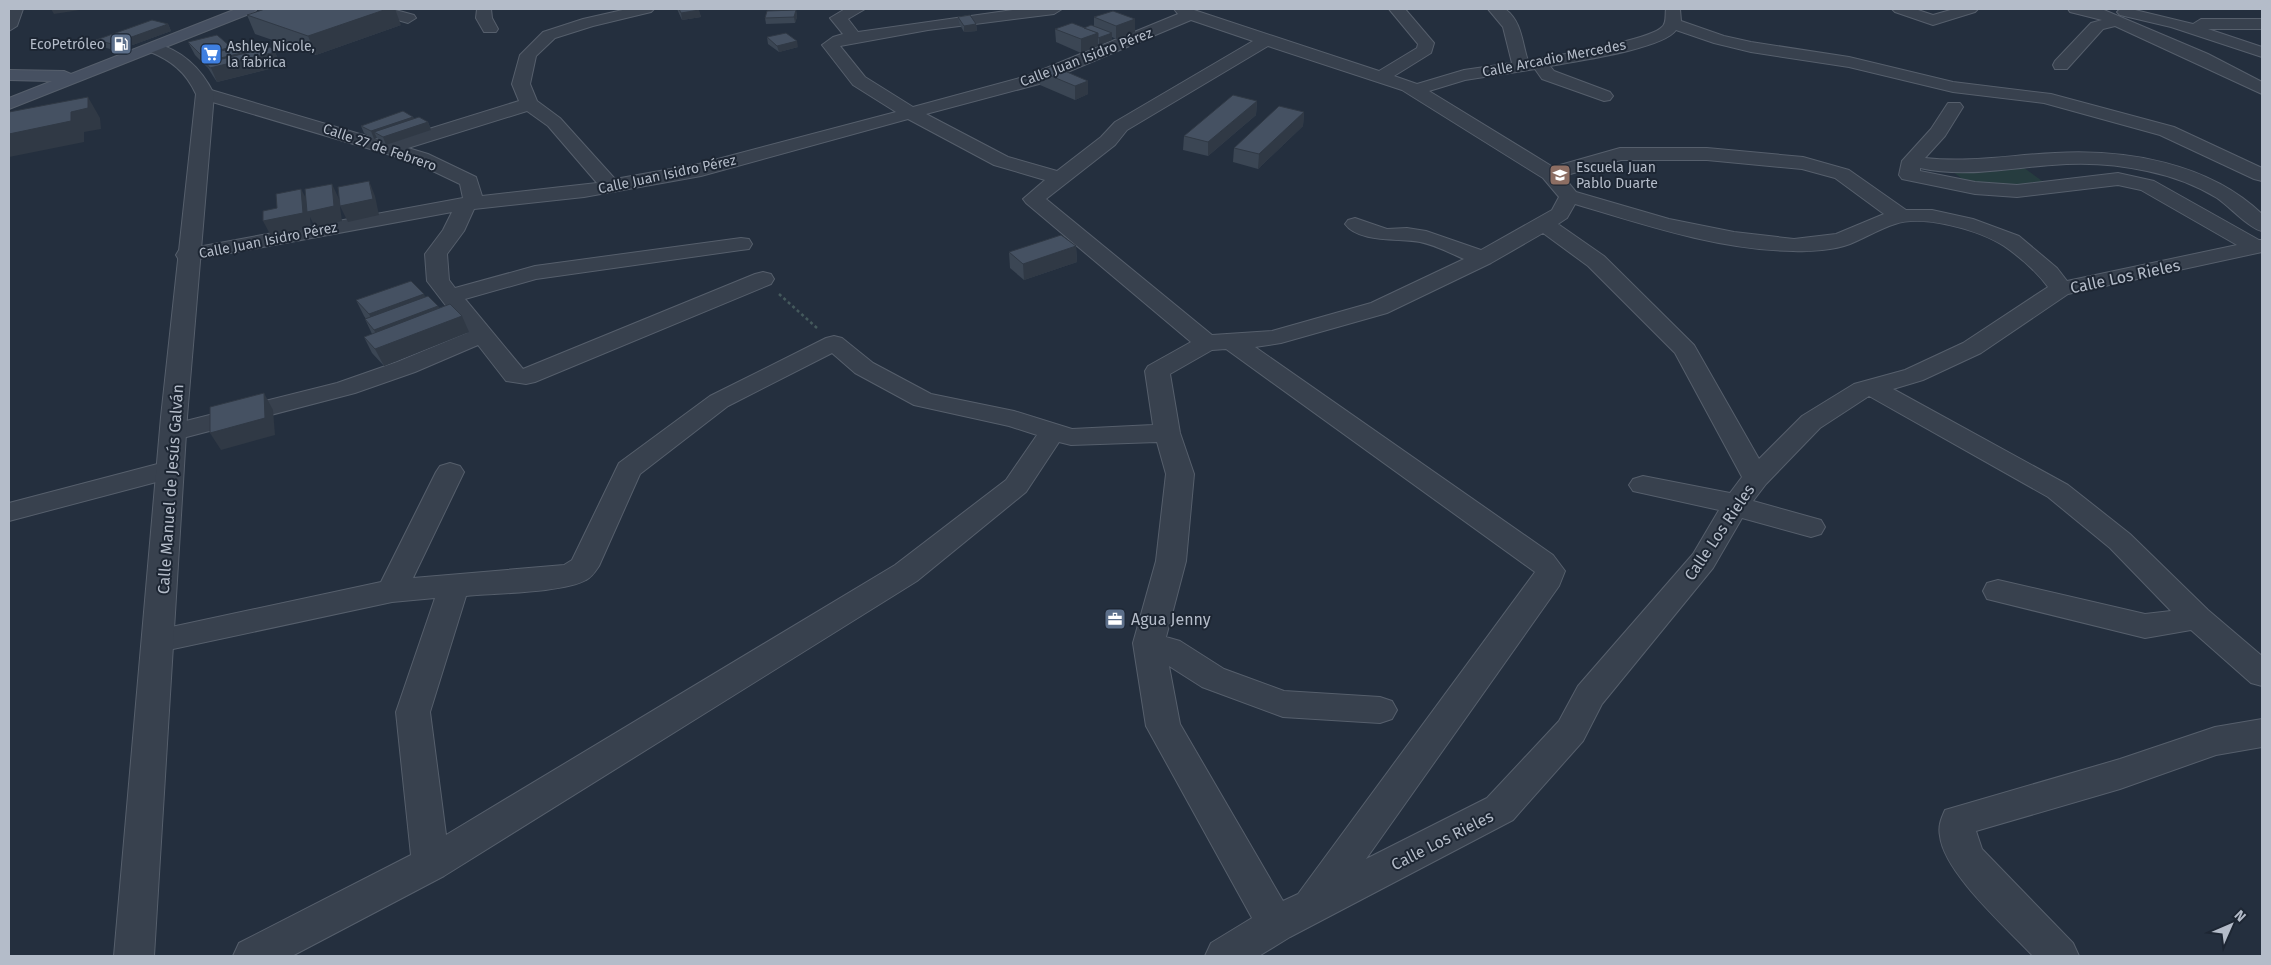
<svg xmlns="http://www.w3.org/2000/svg" width="2271" height="965" font-family="'Fira Sans',sans-serif">
<style>
.green{fill:#263c3f}
.lines{fill:none;stroke-linecap:round;stroke-linejoin:round}
.minor-casing{stroke:#565f6c;stroke-width:2}
.tertiary-casing{stroke:#565f6c;stroke-width:2}
.secondary-casing{stroke:#565f6c;stroke-width:2}
.path{stroke:#44595c;stroke-width:2.5;stroke-dasharray:3 3;stroke-linecap:butt}
.minor{fill:#38414e;fill-rule:evenodd}
.tertiary{fill:#38414e;fill-rule:evenodd}
.secondary{fill:#465061;fill-rule:evenodd}
.wall{fill:#3b4654}
.shaded-wall{fill:#303945}
.building{fill:#455162;stroke:#303945}
.labels{text-anchor:middle;stroke-width:4;stroke-linejoin:round;paint-order:stroke}
.far-poi-label{font-size:14px;fill:#b4bcc9;stroke:#1d2633;text-anchor:start}
.far-street-label{font-size:14px;fill:#b4bcc9;stroke:#1d2633}
.street-label{font-size:16px;fill:#b4bcc9;stroke:#1d2633}
.poi-label{font-size:16px;fill:#b4bcc9;stroke:#1d2633;text-anchor:start}
</style>
<rect width="100%" height="100%" fill="#242f3e"/>
<!-- green -->
<path class="green" d="M2020,165L2045,183L1973,187L1949,169Z"/>
<g class="lines">
<!-- minor casing -->
<g class="minor-casing">
<g id="minor">
<path d="M367,9H392L414,15L416,18L408,23L370,12Z"/>
<path d="M477,9H491L492,18L498,29L496,32H484L476,18Z"/>
<path d="M627,9H654L651,12L593,26L555,38L536,56L530,84L537,101L560,118L615,179L699,164L896,112L853,85L822,45L833,37L843,34L830,18L845,9H865L848,19L858,32L1019,9H1062L1054,14L928,30L840,46L865,77L913,107L1027,76L1178,14L1174,9H1191L1379,71L1417,48L1418,44L1389,9H1405L1434,43L1431,53L1394,76L1417,84L1464,70L1512,63L1503,27L1488,9H1505C1522,21 1522,43 1528,61C1551,56 1649,41 1662,27C1667,23 1665,15 1666,9H1680L1681,21L1724,36L1751,42L1849,57L1953,82L2051,94L2174,127L2262,168V181L2254,179L2160,135L2044,103L1953,92L1849,67L1751,52L1714,43L1676,30C1663,49 1576,61 1550,66L1554,71L1610,92L1613,96L1610,100L1604,101L1542,79L1535,69L1465,80L1429,91L1553,167L1620,148H1707L1803,157L1849,170L1906,210H1932L1973,219L2019,236L2057,268L2067,281L2237,245L2141,190L2118,185L2017,197L1975,194L1902,179L1899,175L1902,161L1931,129L1948,103H1960L1963,107L1945,136L1925,158C1969,163 2011,155 2055,153C2126,149 2209,163 2262,214V231C2250,229 2230,207 2217,198C2196,185 2171,176 2147,171C2116,164 2084,162 2052,165C2009,168 1964,178 1920,168V171L1975,182L2017,185L2118,173L2154,181L2259,240H2262V252L2068,294L1981,353L1923,380L1893,389L2068,485L2130,534L2208,610L2262,656V686L2251,683L2191,630L2145,638L1987,599L1983,591L1987,583L1998,580L2145,614L2171,611L2110,548L2048,497L1869,396L1820,428L1766,484L1753,501L1821,520L1825,527L1821,534L1811,537L1742,518L1713,568L1602,704L1583,741L1513,820L1290,937L1259,956H1205L1211,943L1252,918L1146,726L1133,643L1156,561L1166,474L1157,442L1071,445L1059,442L1026,492L917,581L444,876L292,956H233L239,943L411,855L396,712L435,598L392,602L159,652L148,648L143,640L148,632L381,582L436,472L440,466L450,463L460,466L464,472L413,578L564,565L572,560L619,463L710,396L826,338L834,336L842,338L873,363L931,394L1014,411L1072,429L1153,425L1145,371L1148,366L1191,342L1026,203L1023,199L1045,180L994,165L908,119L701,176L584,197L474,209L464,231L447,254L449,280L455,288L535,266L741,238L749,239L752,244L749,249L741,250L536,279L465,299L523,369L755,274L763,272L771,274L774,279L771,284L535,382L526,384L506,381L478,345L415,372L355,393L175,440L166,438L162,432L166,426L337,383L397,362L467,333L427,281L425,254L443,230L452,212L187,261L179,260L176,255L179,250L187,249L463,198L460,184L414,162L199,98L196,94L199,90H211L387,142L519,101L512,84L520,55L543,32L583,19ZM1191,20L1253,41L1115,122L1101,137L1057,171L1008,157L926,114L1039,84ZM1268,46L1402,90L1543,178L1559,197L1552,210L1481,250L1426,231L1407,228L1387,229L1355,218L1348,220L1345,224C1358,243 1400,238 1420,242C1435,245 1450,253 1464,259L1371,303L1272,331L1212,335L1046,199L1115,145L1127,130ZM527,111L548,126L597,183L482,196L476,177L428,154L408,148ZM1621,160H1707L1802,169L1835,178L1884,214L1836,234L1794,239L1734,232L1669,219L1576,192L1563,176ZM1575,204C1645,225 1719,250 1793,251C1810,252 1834,250 1850,244C1865,238 1879,229 1895,224C1922,214 1980,230 2004,246C2020,257 2037,272 2048,287L1963,343L1905,370L1854,384L1802,416L1759,459L1694,345L1604,256L1558,224L1567,218ZM1543,233L1588,266L1675,353L1742,477L1730,493L1643,476L1633,479L1629,485L1633,491L1719,510L1693,554L1578,686L1559,721L1487,798L1366,859L1559,586L1565,571L1553,555L1255,347L1281,343L1387,313L1491,263ZM1226,349L1535,572L1298,894L1283,901L1180,724L1169,666L1202,687L1283,717L1380,723L1392,719L1397,710L1392,701L1380,697L1284,691L1224,669L1180,641L1166,637L1186,561L1194,474L1180,433L1170,374L1212,350ZM832,353L855,373L914,405L1009,426L1037,435L1006,480L895,565L446,835L430,712L466,596C494,593 563,593 586,580C592,577 595,572 599,566L640,474L728,406Z"/>
<path d="M1892,9H1915L1933,15L1954,9H1978L1975,12L1933,25L1895,12Z"/>
<path d="M2068,9L2104,10L2208,54L2262,82V94L2115,26L2103,29L2067,69H2055L2053,65L2055,61L2091,23L2102,20L2070,12Z"/>
<path d="M2120,9H2131L2193,24L2201,19H2262V29H2208L2262,47V57L2171,27L2120,15L2117,12Z"/>
<path d="M169,461L179,464L183,470L179,476L9,521V503Z"/>
<path d="M2262,719V747L2216,755L2120,789L1976,831L1982,849L2073,943L2079,956H2033C2007,928 1944,873 1940,836C1938,826 1941,819 1945,810L2120,759L2215,727Z"/>
</g>
</g>
<!-- tertiary casing -->
<g class="tertiary-casing">
<g id="tertiary">
<path d="M9,9H23L17,26L9,31Z"/>
<path d="M154,43C182,50 201,68 214,94L187,417L154,956H114L161,417L196,94C186,72 171,60 148,51L146,48L148,45Z"/>
</g>
</g>
<!-- secondary casing -->
<g class="secondary-casing">
<path id="secondary" d="M236,9H257L254,12L9,109V98L52,81L9,80V70L64,71L71,74Z"/>
</g>
<!-- path -->
<path class="path" d="M779,294L817,328"/>
<!-- minor -->
<use href="#minor" class="minor"/>
<!-- tertiary -->
<use href="#tertiary" class="tertiary"/>
<!-- secondary -->
<use href="#secondary" class="secondary"/>
</g>
<!-- wall -->
<g class="wall">
<path d="M677,9H698L701,17L682,20Z"/>
<path d="M796,10L797,17L795,23L766,24L765,18Z"/>
<path d="M247,15L401,25L316,55L255,34Z"/>
<path d="M958,17L976,24L977,31L964,32L959,23Z"/>
<path d="M1094,17L1135,19V32L1116,39L1112,37V40L1098,45V46L1081,53L1056,42L1055,29L1094,27Z"/>
<path d="M168,24L171,31L116,51L100,46L96,40Z"/>
<path d="M767,37L798,47L779,52L768,44Z"/>
<path d="M188,42L231,47L232,49L258,50L275,52L281,66L217,82L213,76L208,68L195,55Z"/>
<path d="M1039,71L1088,81V94L1075,100L1040,85Z"/>
<path d="M1257,101L1256,115L1208,156L1183,150L1184,136Z"/>
<path d="M1304,112L1303,126L1258,169L1233,162L1234,148Z"/>
<path d="M413,117L414,119L428,122L431,130L386,145L377,138L374,139L364,133L361,126Z"/>
<path d="M1076,246L1077,262L1024,280L1010,268L1009,252Z"/>
<path d="M356,300L438,306L439,308L469,332L384,366L372,353L364,337L372,334L365,319H366L364,316Z"/>
</g>
<!-- shaded-wall -->
<g class="shaded-wall">
<path d="M51,9H86L54,14Z"/>
<path d="M387,9H395L401,25L316,55L308,36Z"/>
<path d="M699,10L701,17L682,20L681,13Z"/>
<path d="M796,10L797,17L795,23L794,17Z"/>
<path d="M1135,19V32L1116,39V26Z"/>
<path d="M168,24L171,31L116,51L112,44Z"/>
<path d="M976,24L977,31L964,32V26Z"/>
<path d="M1098,33V46L1081,53V39Z"/>
<path d="M1112,33V40L1099,45V38Z"/>
<path d="M797,41L798,47L779,52L777,46Z"/>
<path d="M231,47L235,55L258,49L261,56L275,52L281,66L217,82L208,61L203,55L207,64L206,63L208,68L201,55Z"/>
<path d="M1088,81V94L1075,100V86Z"/>
<path d="M88,97L100,118L101,129L84,132V142L9,157V134L71,112Z"/>
<path d="M1257,101L1256,115L1208,156V142Z"/>
<path d="M1304,112L1303,126L1258,169L1259,154Z"/>
<path d="M413,117L416,124L374,132L377,138L374,139L371,131Z"/>
<path d="M428,122L431,130L386,145L383,137Z"/>
<path d="M369,181L375,196L379,215L348,222L340,206Z"/>
<path d="M332,184L339,199L342,221L315,227L310,217L311,228L271,236L263,221L301,189L309,204Z"/>
<path d="M1076,246L1077,262L1024,280L1023,264Z"/>
<path d="M424,294L431,309L438,306L445,322L382,346L374,330L376,329L369,314Z"/>
<path d="M462,316L469,332L384,366L375,349Z"/>
<path d="M264,393L273,410L275,435L221,450L210,433Z"/>
</g>
<!-- building -->
<g class="building">
<path d="M265,9H387L308,36L247,15Z"/>
<path d="M679,9H698L699,10L681,13Z"/>
<path d="M796,10L794,17L765,18L767,11Z"/>
<path d="M1113,11L1135,19L1116,26L1094,17Z"/>
<path d="M970,15L976,24L964,26L958,17Z"/>
<path d="M152,20L168,24L112,44L96,40Z"/>
<path d="M1072,23L1098,33L1081,39L1055,29Z"/>
<path d="M1091,25L1112,33L1098,38V33L1084,28Z"/>
<path d="M786,33L797,41L777,46L767,37Z"/>
<path d="M217,35L231,47L201,55L188,42Z"/>
<path d="M253,44L258,49L208,61L203,55Z"/>
<path d="M270,47L275,52L210,68L206,63Z"/>
<path d="M1053,66L1088,81L1075,86L1039,71Z"/>
<path d="M1233,95L1257,101L1208,142L1184,136Z"/>
<path d="M88,97V108L71,112V121L9,134V112Z"/>
<path d="M1279,106L1304,112L1259,154L1234,148Z"/>
<path d="M403,111L413,117L371,131L361,126Z"/>
<path d="M419,117L428,122L383,137L374,132Z"/>
<path d="M369,181L373,199L340,206L338,187Z"/>
<path d="M332,184L334,206L307,212L305,189Z"/>
<path d="M301,189L303,213L263,221V211L277,208L276,194Z"/>
<path d="M1061,235L1076,246L1023,264L1009,252Z"/>
<path d="M411,281L424,294L369,314L356,300Z"/>
<path d="M428,296L438,306L374,330L365,319Z"/>
<path d="M450,304L462,316L375,349L364,337Z"/>
<path d="M264,393L265,418L210,433V407Z"/>
</g>
<!-- icons -->
<defs>
<g id="fuel-square" transform="scale(1.125)"><rect x="-9" y="-9" width="18" height="18" rx="4" fill="#5c6f8a" stroke="#1d2633"/><path d="M-5.5-6h7V0h2V4h1.3V-2.5L3-4.5l.8-.8L6-3V5H2.5V1h-1V6h-7ZM-4.2-4.7v3.2H.2V-4.7Z" fill="#fff"/></g>
<g id="supermarket-square" transform="scale(1.125)"><rect x="-9" y="-9" width="18" height="18" rx="4" fill="#3f7fe0" stroke="#1d2633"/><path d="M-6-5.5h2.5l.6 2H6L4.5 2H-2.5L-4.4-4H-6ZM-1.5 3.2a1.3 1.3 0 1 0 .1 0ZM3 3.2a1.3 1.3 0 1 0 .1 0Z" fill="#fff"/></g>
<g id="school-square" transform="scale(1.125)"><rect x="-9" y="-9" width="18" height="18" rx="4" fill="#8d6e63" stroke="#1d2633"/><path d="M0-5L7-2L0 1L-7-2ZM-4 1L0 2.5L4 1V4Q0 6-4 4Z" fill="#fff"/></g>
<g id="office-square" transform="scale(1.125)"><rect x="-9" y="-9" width="18" height="18" rx="4" fill="#5c6f8a" stroke="#1d2633"/><path d="M-6-3h4V-5.5h4V-3h4V5H-6ZM-1-4.5V-3h2v-1.5ZM-6 0V1H6V0Z" fill="#fff"/></g>
</defs>
<g fill-rule="evenodd">
<use href="#fuel-square" x="121" y="44"/>
<use href="#supermarket-square" x="211" y="54"/>
<use href="#school-square" x="1560" y="175"/>
<use href="#office-square" x="1115" y="619"/>
</g>
<g class="labels">
<!-- far-poi labels -->
<g class="far-poi-label">
<text x="105" y="49" text-anchor="end">EcoPetróleo</text>
<text x="227" y="51">Ashley Nicole,<tspan x="227" dy="16">la fabrica</tspan></text>
<text x="1576" y="172">Escuela Juan<tspan x="1576" dy="16">Pablo Duarte</tspan></text>
</g>
<!-- far-street labels -->
<g class="far-street-label">
<text transform="translate(1086 57) rotate(-21)" y="5">Calle Juan Isidro Pérez</text>
<text transform="translate(1554 58) rotate(-11)" y="5">Calle Arcadio Mercedes</text>
<text transform="translate(380 147) rotate(19)" y="5">Calle 27 de Febrero</text>
<text transform="translate(667 174) rotate(-12)" y="5">Calle Juan Isidro Pérez</text>
<text transform="translate(268 240) rotate(-11)" y="5">Calle Juan Isidro Pérez</text>
</g>
<!-- street labels -->
<g class="street-label">
<text transform="translate(2125 276) rotate(-12)" y="6">Calle Los Rieles</text>
<text transform="translate(170 489) rotate(-86)" y="6">Calle Manuel de Jesús Galván</text>
<text transform="translate(1719 532) rotate(-56)" y="6">Calle Los Rieles</text>
<text transform="translate(1442 840) rotate(-27)" y="6">Calle Los Rieles</text>
</g>
<!-- poi labels -->
<g class="poi-label">
<text x="1131" y="625">Agua Jenny</text>
</g>
</g>
<!-- border -->
<rect width="2271" height="965" fill="none" stroke="#b4bcc9" stroke-width="20"/>
<!-- north arrow -->
<g transform="translate(2231 925) rotate(45)" stroke="#1d2633" stroke-width="4" paint-order="stroke">
<path d="M0-4L9 19L0 12L-9 19Z" fill="#b4bcc9"/>
<text y="-8" font-size="14" font-weight="bold" text-anchor="middle" fill="#b4bcc9">N</text>
</g>
</svg>
